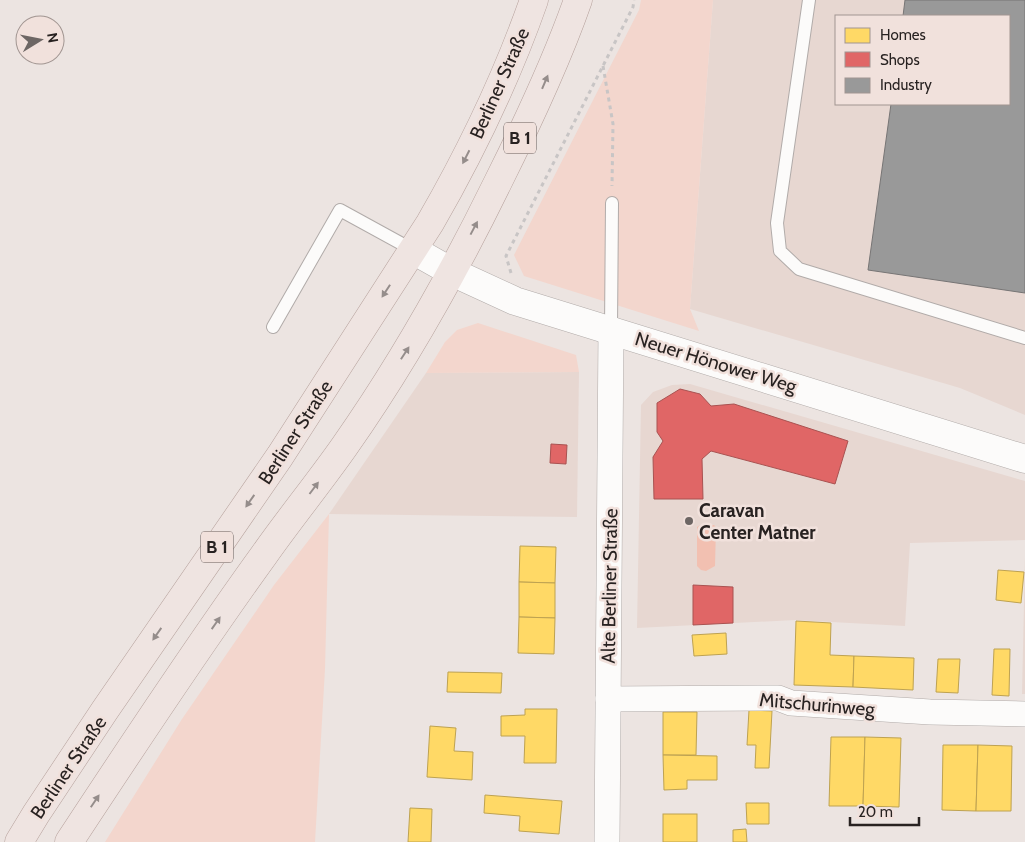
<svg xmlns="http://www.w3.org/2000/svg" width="1025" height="842" font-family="Cabin,sans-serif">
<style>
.built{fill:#e7d7d1;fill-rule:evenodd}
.green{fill:#f3d6cd}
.water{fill:#f2c0b1}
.homes{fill:#ffd966;stroke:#bea251}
.shops{fill:#e06666;stroke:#a95251}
.industry{fill:#999;stroke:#777575}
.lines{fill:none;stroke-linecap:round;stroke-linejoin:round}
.service-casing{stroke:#b1aba9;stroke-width:14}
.minor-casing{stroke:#b1aba9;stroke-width:26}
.secondary-casing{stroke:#b1aba9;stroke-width:29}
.primary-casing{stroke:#b5a09b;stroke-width:29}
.path{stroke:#c8c5c5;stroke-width:3;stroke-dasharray:4 4;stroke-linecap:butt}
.service{stroke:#fcfbfa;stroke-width:12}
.minor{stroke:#fcfbfa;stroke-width:25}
.secondary{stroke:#fcfbfa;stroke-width:28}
.primary{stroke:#efe4e1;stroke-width:28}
.oneway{fill:#958d8b}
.poi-dot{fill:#6d6664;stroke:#f1e1dc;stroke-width:2}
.labels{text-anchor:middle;stroke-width:5;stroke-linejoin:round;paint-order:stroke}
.shield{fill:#f1e1dc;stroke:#645b59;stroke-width:1}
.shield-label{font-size:18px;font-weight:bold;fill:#282221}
.street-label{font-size:19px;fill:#282221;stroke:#f1e1dc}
.poi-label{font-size:19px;font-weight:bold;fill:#282221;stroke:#f1e1dc;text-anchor:start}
</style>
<rect width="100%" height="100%" fill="#ece4e1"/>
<!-- built -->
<g class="built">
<path d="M713,0H1025V415L960,388L690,309ZM836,16H1009V104H836Z"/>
<path d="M579,372L577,517L329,514L426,373Z"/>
<path d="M690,384L1025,481V540L910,543L905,626L795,620L637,628L641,405L653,392L672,385Z"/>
<path d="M1025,557V694H1022Z"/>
</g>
<!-- green -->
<g class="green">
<path d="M641,0H713L690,309L699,331L524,276L514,255L639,10Z"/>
<path d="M478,323L576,355L579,372L426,373L445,342L457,330Z"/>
<path d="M329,514L325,669L315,842H105L182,719L274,585Z"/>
</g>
<!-- water -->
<path class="water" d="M700,525H714L716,527L715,566L706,571L701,570L697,566V527Z"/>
<!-- homes -->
<g class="homes">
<path d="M520,546L556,547L555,583L519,582Z"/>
<path d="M998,570L1024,572L1021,603L996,600Z"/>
<path d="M519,582L555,583V618L519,617Z"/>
<path d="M519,617L555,618L554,654L518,653Z"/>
<path d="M796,621L831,623L830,655L854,656L853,687L794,685Z"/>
<path d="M726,633L727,654L694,656L692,635Z"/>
<path d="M994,649H1010L1009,696L992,695Z"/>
<path d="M854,656L914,658L913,690L853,687Z"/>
<path d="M938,659H960L958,693L936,692Z"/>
<path d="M448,672L502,673L501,693L447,692Z"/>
<path d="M525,709H557L556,763H524L525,736H501V716L525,715Z"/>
<path d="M749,710L772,711L769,768H755L756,745H747Z"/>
<path d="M663,712H697L696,755H663Z"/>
<path d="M430,726L456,728L454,751L473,752L472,780L427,777Z"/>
<path d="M831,737H865L863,806H829Z"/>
<path d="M865,737L901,738L899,807L863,806Z"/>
<path d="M943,745H978L976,811L942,810Z"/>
<path d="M978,745L1012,746L1011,811H976Z"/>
<path d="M663,755L717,756V780H687V789L664,790Z"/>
<path d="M485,795L562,801L559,834L519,831L520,816L484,813Z"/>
<path d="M746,803H769V824H747Z"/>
<path d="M410,808L432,809L431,842H408Z"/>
<rect x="663" y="814" width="34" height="28"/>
<path d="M746,829L747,842H733V830Z"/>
</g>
<!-- shops -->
<g class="shops">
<path d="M680,389L700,394L711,406L734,404L848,441L835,484L711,451L702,459L703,499H654L653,457L663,441L657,432V403Z"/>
<path d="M551,444L567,445L566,464L550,463Z"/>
<path d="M693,585L733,587V623L693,625Z"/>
</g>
<!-- industry -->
<path class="industry" d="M905,0H1025V293L868,270L891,104H1009V16H903Z"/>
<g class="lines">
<!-- service casing -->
<g class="service-casing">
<g id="service">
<path d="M809,0L777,223L780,251L799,269L1025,338"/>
<path d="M273,327L340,210L413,250"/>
<path d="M611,329L612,203"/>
</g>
</g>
<!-- minor casing -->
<g class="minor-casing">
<g id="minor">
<path d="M608,699L778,698L791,703L930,712L1025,714"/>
<path d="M607,842L611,329"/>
</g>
</g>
<!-- secondary casing -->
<g class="secondary-casing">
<path id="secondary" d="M413,250L452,272L515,301L1025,459"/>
</g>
<!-- primary casing -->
<g class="primary-casing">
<g id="primary">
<path d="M19,842L36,814L105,710L280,456L430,223C471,152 507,77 534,0"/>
<path d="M69,842C132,746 196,649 264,555C290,518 318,484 344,447C403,363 453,274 498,182C528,122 556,63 578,0"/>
</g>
</g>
<!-- path -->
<g class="path">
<path d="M603,66L613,124L612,186"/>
<path d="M511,273L506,256L633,7L634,0"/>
</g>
<!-- service -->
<use href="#service" class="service"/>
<!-- minor -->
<use href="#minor" class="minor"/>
<!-- secondary -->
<use href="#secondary" class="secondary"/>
<!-- primary -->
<use href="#primary" class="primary"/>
</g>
<!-- one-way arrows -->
<defs><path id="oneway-solid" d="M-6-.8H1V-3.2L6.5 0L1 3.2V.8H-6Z" transform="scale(1.25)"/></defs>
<g class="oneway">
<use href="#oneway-solid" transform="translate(545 82) rotate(-67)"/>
<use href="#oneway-solid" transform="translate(466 157) rotate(117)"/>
<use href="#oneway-solid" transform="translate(474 228) rotate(-62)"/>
<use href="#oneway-solid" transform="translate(386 291) rotate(123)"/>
<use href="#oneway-solid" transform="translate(405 353) rotate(-57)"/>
<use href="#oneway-solid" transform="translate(314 488) rotate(-53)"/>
<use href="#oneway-solid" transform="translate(250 501) rotate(125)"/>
<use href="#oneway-solid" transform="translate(216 623) rotate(-55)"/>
<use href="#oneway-solid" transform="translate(157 634) rotate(125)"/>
<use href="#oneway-solid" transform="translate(95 801) rotate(-56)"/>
</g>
<!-- markers -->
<circle class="poi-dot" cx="689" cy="521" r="5"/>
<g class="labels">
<!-- shield labels -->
<g class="shield">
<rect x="504" y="122.5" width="32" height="31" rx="4"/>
<rect x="201" y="531.5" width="32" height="31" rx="4"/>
</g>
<g class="shield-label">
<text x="520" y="144">B 1</text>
<text x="217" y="553">B 1</text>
</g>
<!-- street labels -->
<g class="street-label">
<text transform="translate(499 83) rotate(-66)" y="7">Berliner Straße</text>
<text transform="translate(716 362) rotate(17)" y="7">Neuer Hönower Weg</text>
<text transform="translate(295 432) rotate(-57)" y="7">Berliner Straße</text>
<text transform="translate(609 586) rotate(-89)" y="7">Alte Berliner Straße</text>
<text transform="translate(817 704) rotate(5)" y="7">Mitschurinweg</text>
<text transform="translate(68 767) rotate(-56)" y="7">Berliner Straße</text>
</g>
<!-- poi labels -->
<g class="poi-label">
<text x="699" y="517">Caravan<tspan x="699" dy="22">Center Matner</tspan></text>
</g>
</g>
<!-- legend -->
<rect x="835" y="15" width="175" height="90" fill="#f1e1dc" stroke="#a19591"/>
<rect x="845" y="28" width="25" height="15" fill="#ffd966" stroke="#a19591"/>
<text x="880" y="40" font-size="15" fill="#282221">Homes</text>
<rect x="845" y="52" width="25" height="15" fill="#e06666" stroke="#a19591"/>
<text x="880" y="65" font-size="15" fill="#282221">Shops</text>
<rect x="845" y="78" width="25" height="15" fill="#999999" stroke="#a19591"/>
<text x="880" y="90" font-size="15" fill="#282221">Industry</text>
<!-- north arrow -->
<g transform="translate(40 40) rotate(80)"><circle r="24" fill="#f1e1dc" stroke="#a19591"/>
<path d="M0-4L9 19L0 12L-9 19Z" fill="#6d6664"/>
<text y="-8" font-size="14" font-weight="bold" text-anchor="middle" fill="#282221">N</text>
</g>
<!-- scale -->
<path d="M850 817v8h69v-8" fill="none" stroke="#282221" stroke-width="2.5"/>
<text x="858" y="817" font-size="15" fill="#282221" stroke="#f1e1dc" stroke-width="4" paint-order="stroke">20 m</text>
</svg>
